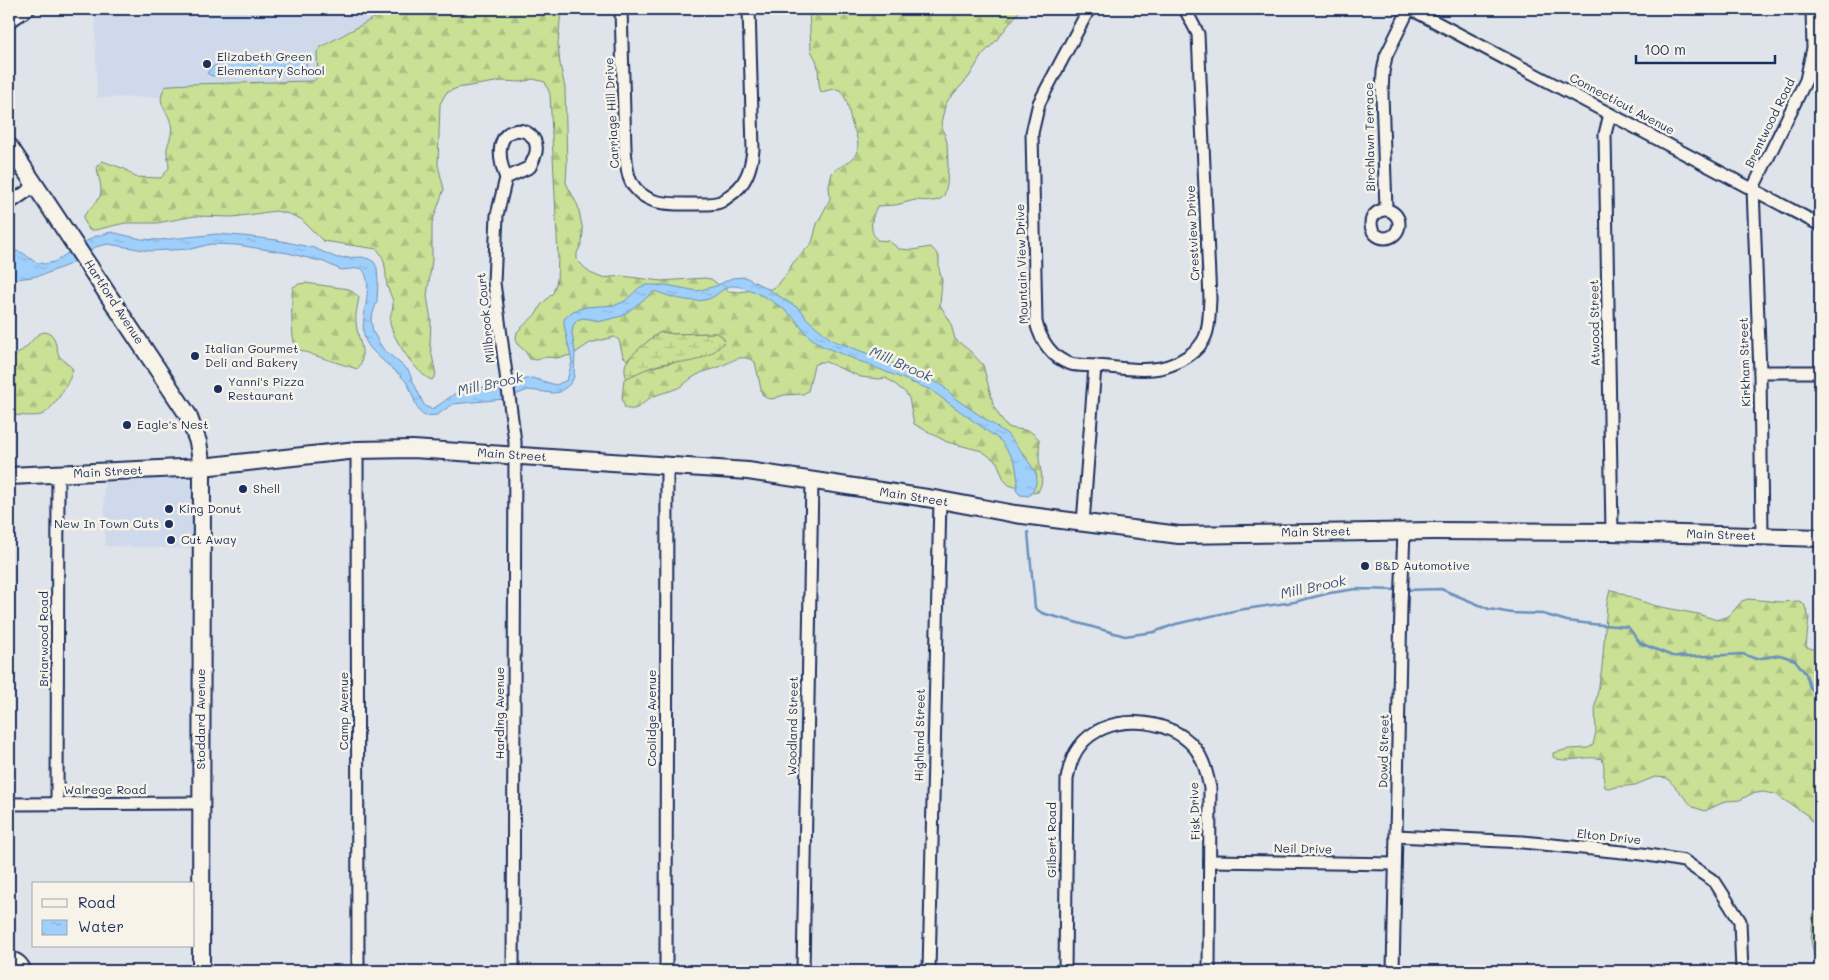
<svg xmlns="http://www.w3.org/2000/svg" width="1829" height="980" font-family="Mali,sans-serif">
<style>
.built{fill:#cedaec}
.forest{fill:url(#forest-firs);stroke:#72887a}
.wetland{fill:url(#wetland-marsh);stroke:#72887a}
.water{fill:url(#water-ripples);stroke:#6a90bc}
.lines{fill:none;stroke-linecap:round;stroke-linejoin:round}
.stream{stroke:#6a90bc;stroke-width:2.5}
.street-casing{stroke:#1b2f5e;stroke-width:15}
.secondary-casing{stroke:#1b2f5e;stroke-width:20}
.street{stroke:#f7f3e8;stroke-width:11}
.secondary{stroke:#f7f3e8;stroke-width:16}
.poi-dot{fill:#1b2f5e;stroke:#f7f3e8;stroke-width:2}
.labels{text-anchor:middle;stroke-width:5;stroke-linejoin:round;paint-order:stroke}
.poi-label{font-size:12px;fill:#1b2f5e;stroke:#f7f3e8;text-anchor:start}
.street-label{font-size:12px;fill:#1b2f5e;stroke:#f7f3e8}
.water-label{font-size:14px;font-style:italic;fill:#3c5785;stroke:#f7f3e8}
</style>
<defs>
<pattern id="forest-firs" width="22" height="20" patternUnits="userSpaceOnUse" patternTransform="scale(1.25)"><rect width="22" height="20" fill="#c9e095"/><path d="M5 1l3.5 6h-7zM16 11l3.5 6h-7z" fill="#acc083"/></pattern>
<pattern id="wetland-marsh" width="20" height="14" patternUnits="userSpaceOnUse" patternTransform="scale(1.25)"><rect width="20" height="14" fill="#c9e095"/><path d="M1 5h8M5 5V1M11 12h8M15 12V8" fill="none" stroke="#acc083"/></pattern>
<pattern id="water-ripples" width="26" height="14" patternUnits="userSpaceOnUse" patternTransform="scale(1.25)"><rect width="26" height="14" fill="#9fd0fb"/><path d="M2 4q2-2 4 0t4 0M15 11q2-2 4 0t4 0" fill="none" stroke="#88b3da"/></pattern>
</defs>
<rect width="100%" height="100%" fill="#dfe4ea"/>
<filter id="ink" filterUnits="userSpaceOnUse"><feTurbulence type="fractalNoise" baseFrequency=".02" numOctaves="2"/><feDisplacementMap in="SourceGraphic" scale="10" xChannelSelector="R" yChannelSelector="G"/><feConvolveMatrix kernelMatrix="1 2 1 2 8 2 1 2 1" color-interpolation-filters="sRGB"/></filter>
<g filter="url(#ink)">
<!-- built -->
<g class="built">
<path d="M89,9H406L385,12L332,40L317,52L318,77L313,81L190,84L171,85L161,93V97L97,98L95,18Z"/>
<path d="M181,478L193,483L195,549L105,546L104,482Z"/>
</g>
<!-- forest -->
<g class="forest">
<path d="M406,9H561L558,45L560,64L565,88L567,165L566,183L578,206L583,231L582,243L577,253V260L590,273L602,278L622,276L661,281L705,278L711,279L727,291L739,292L752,290L771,289L777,286L785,276L793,263L812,243L817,224L830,199L829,186L832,173C838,166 849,164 854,157C861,147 857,136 853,127C848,113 850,102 840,90L834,89L821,92C817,82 820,70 816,60C814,56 812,54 811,49L809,9H1021L995,42L982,55L969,77L948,100L945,106L941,123L947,142L948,166L947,184L944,196L939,200L933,201L915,200L896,205L877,206C872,218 868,228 877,240L889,241L899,249L912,250L931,247L939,256V269L942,281L940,305L950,321L955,339L970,351L983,365L994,407L1005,425L1011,428L1030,431L1039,439C1040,445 1039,450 1039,456C1039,469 1046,479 1038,492L1032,493L1009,485L1004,480L997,462L982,451L947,442L914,424L909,398L906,393L891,381L885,378L879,379L861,377L826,362H820L814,365L808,391L803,394L784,395L772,399L766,398L762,394L755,362C741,352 732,362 719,367C712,370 703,371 697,375C690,378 685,385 678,388C669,392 660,393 652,397C642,402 638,413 625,408L622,398L624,379L647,368L675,362L716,333L674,334L661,332L653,337L627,360L623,356L619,340L614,337L590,343L572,355L556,358L547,357L536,360L530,359L525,351L517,344L516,338L517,332L537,313L541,305L553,293L557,280L558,257L550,94L545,82L533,79L521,82L502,81L457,88L446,93L440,104L438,165L444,189L432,223V260L427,296L431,320L430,345L436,375L432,380C418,376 392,338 390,323C389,316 393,311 393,304C393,298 389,292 387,286C385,273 387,260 377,249L323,241L301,219L289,214L276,211L233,217L195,216L157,223H125L95,230H89L83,218C87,208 102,201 101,190C101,182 97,174 97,166L102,161L125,169L135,177L161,178L169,168C169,161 166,155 167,148C169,141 173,132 171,124C168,109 155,105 165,87L171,85L190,84L313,81L318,77L317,52L321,47L385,12Z"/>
<path d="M305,283L349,289L359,297C358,305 355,314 356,322C357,338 368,354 358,369C350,367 299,351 296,348C291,342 291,296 293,287L299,284Z"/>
<path d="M44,332L50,333L54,338L59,356L73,369C71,380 52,412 41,415C32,417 19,415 9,415C9,400 4,368 14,357C19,352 25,349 29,344C35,338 36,334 44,332Z"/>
<path d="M1610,590L1616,591L1634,599L1656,606L1698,614L1717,620L1729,616L1742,601L1748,599L1780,602L1799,601L1804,604L1809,617L1806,647L1820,651V830L1807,815L1775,794L1763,792L1751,794L1740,800L1726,801L1705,811L1693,807L1667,778L1655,777L1635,785L1608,788L1605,787C1602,778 1606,768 1602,759C1587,754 1564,765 1553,757V753L1569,749L1588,748L1593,745L1596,732L1595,706L1602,668L1607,603Z"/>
<path d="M1820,899V971H1817L1811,940L1813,915Z"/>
</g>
<!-- wetland -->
<path class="wetland" d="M661,332L674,334L716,333L722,336L725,341C717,352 701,360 688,362C681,363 674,361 668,363C653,365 640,372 627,378C624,374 624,364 628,360C635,351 651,338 661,332Z"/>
<!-- water -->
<g class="water">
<path d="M279,55L302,57L308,59L305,71L257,72L219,77L210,75L207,73C219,55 259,57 279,55Z"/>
<path d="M111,232L141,239L160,240L217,234L242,236L277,240L314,248L337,258L362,257L369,259L374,262L377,268L378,281L377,301L371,319L373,332L383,349L408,370L422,401L425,406L431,409C443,404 448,397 458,392L532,378L556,385L567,380L572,362L564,325V319L573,311L586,307L616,305L625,301L640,287L647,285H666L697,291L716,286L732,278L745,277L768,289L801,310L807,319L832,340L913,371L943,386L956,399L1007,434L1021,451L1035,471L1037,477L1035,487L1029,496L1020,495L1016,490L1018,481L1015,462L1001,441L931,390L822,346C817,342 811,339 807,334C802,330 799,324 795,319C782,306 754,288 735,286C725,285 719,294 711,298C695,305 670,297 655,291L622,316L602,321L583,318L577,320L573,326L572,333L575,352L574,377L571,383L560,392L553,393L528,390L504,399L453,404L437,415L425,416C416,413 413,392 407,383C397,369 366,352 364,335C360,316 376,281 361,268L341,270L324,262L288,253L237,245L211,244L191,249L150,251L108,244L95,247L68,265L45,274L32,277L9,280V249L23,253L35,262L45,264L54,262L93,237Z"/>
</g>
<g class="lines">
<!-- stream -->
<g class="stream">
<path d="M1028,532L1035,608L1042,613L1125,636L1154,632L1176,624L1238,610L1294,602L1330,593L1356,589L1399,590"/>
<path d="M1404,590L1441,589L1489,609L1512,613L1543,614L1567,621L1592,624L1628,627L1640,643L1672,656L1689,657L1743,654L1756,659L1780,655L1795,660L1806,674L1810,688L1820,696"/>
</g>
<!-- street casing -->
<g class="street-casing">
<g id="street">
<path d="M621,9L625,148C626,159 626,172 631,182C645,206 669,204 693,204C701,204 712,205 720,202C723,201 726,198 729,196C746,185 751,169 753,150L749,9"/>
<path d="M1411,9L1820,225"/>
<path d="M9,22L29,9"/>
<path d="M1610,114L1605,134L1612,532"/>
<path d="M506,178C482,117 541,122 536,152C535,157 532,162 530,167L506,178L497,215L494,283L515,442L513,971"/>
<path d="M9,204L36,185"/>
<path d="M1386,209L1382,94L1383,72L1386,56L1409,9"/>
<circle cx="1385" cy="224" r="14"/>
<path d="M1095,366C1114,367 1134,371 1153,369C1170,368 1194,356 1203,341C1210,330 1209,312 1210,299L1198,34L1185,9"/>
<path d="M1760,372H1820"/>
<path d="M357,450L358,971"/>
<path d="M1083,523L1095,366C1087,365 1078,366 1071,364C1052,359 1040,339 1036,322L1032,133L1039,103L1089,9"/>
<path d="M1762,536L1760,372L1753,188L1806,80L1813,48L1812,9"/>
<path d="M9,804L201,803"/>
<path d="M57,804L58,474"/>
<path d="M1396,836L1523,842L1642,854L1684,861L1715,882L1740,921L1742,971"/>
<path d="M1210,861L1395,864"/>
<path d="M9,958C17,958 23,963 25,971"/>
<path d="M666,971L667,464"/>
<path d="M803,971L812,482"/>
<path d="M929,971L940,500"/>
<path d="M1065,971L1067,779C1069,768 1072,756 1079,747C1104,712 1169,716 1195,748C1204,760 1207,774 1210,788L1209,971"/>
<path d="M1393,971L1401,605L1404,532"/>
</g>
</g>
<!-- secondary casing -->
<g class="secondary-casing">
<g id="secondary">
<path d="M9,146L188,415L198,442L202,467L201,971"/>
<path d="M9,476L202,467L357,450L413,449L748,471L940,500L1015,514L1179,535L1433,531L1612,532L1820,538"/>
</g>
</g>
<!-- street -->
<use href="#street" class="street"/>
<!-- secondary -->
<use href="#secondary" class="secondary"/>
</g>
</g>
<!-- markers -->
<g class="poi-dot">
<circle cx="207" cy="64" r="5"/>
<circle cx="195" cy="356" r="5"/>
<circle cx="218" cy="389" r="5"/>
<circle cx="127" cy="425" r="5"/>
<circle cx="243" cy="489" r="5"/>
<circle cx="169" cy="509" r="5"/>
<circle cx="169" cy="524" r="5"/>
<circle cx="171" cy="540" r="5"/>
<circle cx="1365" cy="566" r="5"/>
</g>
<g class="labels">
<!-- poi labels -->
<g class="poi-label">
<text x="217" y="61">Elizabeth Green<tspan x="217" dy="14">Elementary School</tspan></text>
<text x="205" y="353">Italian Gourmet<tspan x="205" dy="14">Deli and Bakery</tspan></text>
<text x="228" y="386">Yanni's Pizza<tspan x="228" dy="14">Restaurant</tspan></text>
<text x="137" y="429">Eagle's Nest</text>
<text x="253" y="493">Shell</text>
<text x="179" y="513">King Donut</text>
<text x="159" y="528" text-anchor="end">New In Town Cuts</text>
<text x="181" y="544">Cut Away</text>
<text x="1375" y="570">B&amp;D Automotive</text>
</g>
<!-- street labels -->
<g class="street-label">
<text transform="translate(1622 104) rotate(28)" y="4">Connecticut Avenue</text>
<text transform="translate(612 113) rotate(-93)" y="4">Carriage Hill Drive</text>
<text transform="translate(1770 123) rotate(-64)" y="4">Brentwood Road</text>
<text transform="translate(1370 137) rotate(-91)" y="4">Birchlawn Terrace</text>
<text transform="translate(1193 233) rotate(-93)" y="4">Crestview Drive</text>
<text transform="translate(1022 264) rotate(-92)" y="4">Mountain View Drive</text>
<text transform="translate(114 302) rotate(57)" y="4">Hartford Avenue</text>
<text transform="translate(486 318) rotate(-96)" y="4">Millbrook Court</text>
<text transform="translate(1595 323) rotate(-91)" y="4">Atwood Street</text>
<text transform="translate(1745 362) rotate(-92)" y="4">Kirkham Street</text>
<text transform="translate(512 455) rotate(4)" y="4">Main Street</text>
<text transform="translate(108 472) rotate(-3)" y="4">Main Street</text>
<text transform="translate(914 497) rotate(9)" y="4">Main Street</text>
<text transform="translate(1316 532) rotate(-1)" y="4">Main Street</text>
<text transform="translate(1721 535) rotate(2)" y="4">Main Street</text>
<text transform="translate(44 639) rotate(-90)" y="4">Briarwood Road</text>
<text transform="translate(344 711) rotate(-90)" y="4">Camp Avenue</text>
<text transform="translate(500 713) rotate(-90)" y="4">Harding Avenue</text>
<text transform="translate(652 718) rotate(-90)" y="4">Coolidge Avenue</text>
<text transform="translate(201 719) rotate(-90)" y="4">Stoddard Avenue</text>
<text transform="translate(793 726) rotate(-89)" y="4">Woodland Street</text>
<text transform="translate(920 735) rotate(-89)" y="4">Highland Street</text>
<text transform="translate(1384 751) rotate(-89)" y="4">Dowd Street</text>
<text x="105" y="794">Walrege Road</text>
<text transform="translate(1195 811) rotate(-92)" y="4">Fisk Drive</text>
<text transform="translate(1609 837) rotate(6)" y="4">Elton Drive</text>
<text transform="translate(1052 840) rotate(-90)" y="4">Gilbert Road</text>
<text transform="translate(1303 849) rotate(1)" y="4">Neil Drive</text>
</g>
<!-- water labels -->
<g class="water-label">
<text transform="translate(901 364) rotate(24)" y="5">Mill Brook</text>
<text transform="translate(490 384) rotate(-12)" y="5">Mill Brook</text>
<text transform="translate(1313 587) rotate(-12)" y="5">Mill Brook</text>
</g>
</g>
<!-- margin -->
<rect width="1829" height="980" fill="none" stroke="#f7f3e8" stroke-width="30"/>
<rect x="15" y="15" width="1799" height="950" fill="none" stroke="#1b2f5e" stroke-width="2" filter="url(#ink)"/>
<!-- legend -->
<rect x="32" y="882" width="162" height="65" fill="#f7f3e8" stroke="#9fa5b1"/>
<rect x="42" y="899" width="25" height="8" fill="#f7f3e8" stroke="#9fa5b1"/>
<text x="78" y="908" font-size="15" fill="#1b2f5e">Road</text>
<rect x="42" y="920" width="25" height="15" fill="url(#water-ripples)" stroke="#9fa5b1"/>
<text x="78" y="932" font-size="15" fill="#1b2f5e">Water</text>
<!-- scale -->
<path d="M1636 55v8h139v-8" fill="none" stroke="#1b2f5e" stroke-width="2.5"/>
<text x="1644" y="55" font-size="15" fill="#1b2f5e" stroke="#f7f3e8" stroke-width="4" paint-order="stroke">100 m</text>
</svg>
